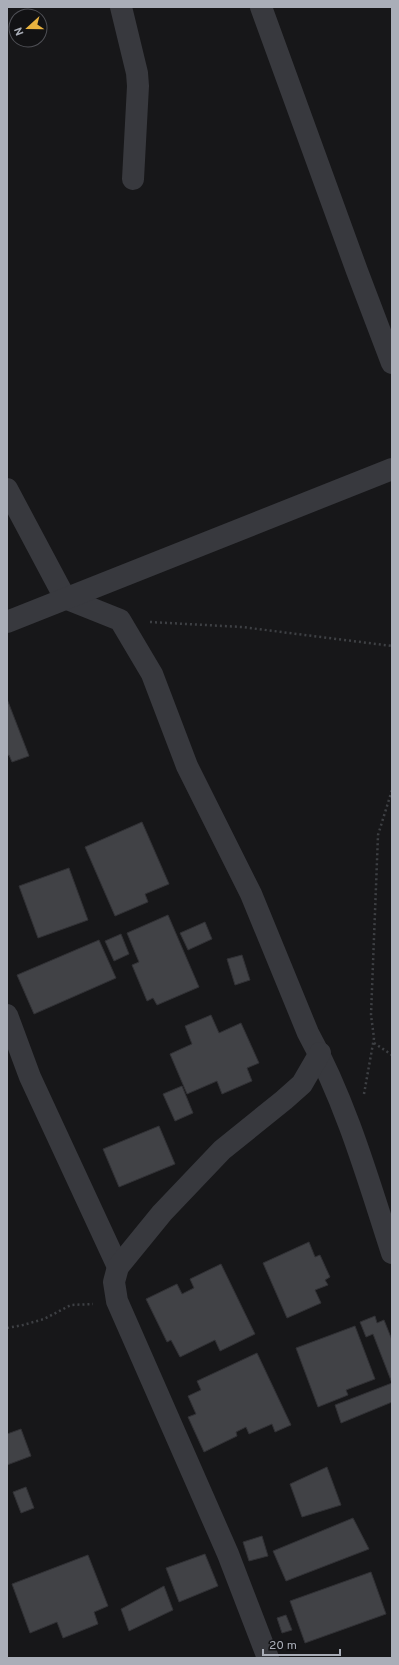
<svg xmlns="http://www.w3.org/2000/svg" width="399" height="1665" font-family="Overpass,sans-serif">
<style>
.building{fill:#414246;stroke:#313135}
.lines{fill:none;stroke-linecap:round;stroke-linejoin:round}
.path{stroke:#3e4044;stroke-width:2.5;stroke-dasharray:2 3;stroke-linecap:butt}
.street{stroke:#38393e;stroke-width:22}
</style>
<rect width="100%" height="100%" fill="#171719"/>
<!-- building -->
<g class="building">
<path d="M7,699L29,756L12,762L9,755L7,756Z"/>
<path d="M142,822L169,884L145,894L148,902L115,916L85,847Z"/>
<path d="M69,868L88,920L38,938L19,886Z"/>
<path d="M168,915L199,987L157,1005L153,998L147,1001L132,965L139,962L127,933Z"/>
<path d="M205,922L212,939L188,950L180,933Z"/>
<path d="M121,934L129,954L114,961L105,941Z"/>
<path d="M99,940L116,978L34,1014L17,975Z"/>
<path d="M242,955L250,980L235,985L227,959Z"/>
<path d="M211,1015L219,1033L241,1023L259,1063L247,1068L252,1081L222,1094L217,1081L187,1094L170,1054L192,1044L185,1026Z"/>
<path d="M182,1086L193,1113L175,1121L163,1094Z"/>
<path d="M159,1126L175,1164L119,1187L103,1149Z"/>
<path d="M309,1242L315,1257L320,1255L330,1277L325,1280L328,1285L315,1290L321,1303L287,1318L263,1263Z"/>
<path d="M221,1264L255,1334L220,1351L215,1340L180,1357L171,1340L167,1342L146,1299L177,1284L182,1294L194,1288L190,1279Z"/>
<path d="M375,1316L377,1323L384,1320L392,1340V1402L341,1423L335,1405L392,1383L373,1334L366,1337L360,1322Z"/>
<path d="M355,1326L375,1379L346,1390L348,1395L318,1407L296,1348Z"/>
<path d="M257,1353L291,1425L275,1432L272,1424L249,1434L246,1427L236,1432L237,1436L204,1452L188,1417L196,1414L188,1396L201,1390L197,1381Z"/>
<path d="M21,1429L31,1456L7,1465V1434Z"/>
<path d="M327,1467L341,1505L302,1517L290,1484Z"/>
<path d="M26,1487L34,1508L21,1513L13,1492Z"/>
<path d="M353,1518L369,1549L286,1581L273,1551Z"/>
<path d="M262,1536L268,1556L249,1561L243,1542Z"/>
<path d="M205,1554L218,1586L179,1602L166,1568Z"/>
<path d="M88,1555L108,1606L94,1612L98,1624L63,1638L57,1622L30,1633L12,1584Z"/>
<path d="M371,1572L386,1614L305,1643L290,1601Z"/>
<path d="M164,1586L173,1610L129,1631L121,1609Z"/>
<path d="M286,1615L292,1630L282,1633L277,1618Z"/>
</g>
<g class="lines">
<!-- path -->
<g class="path">
<path d="M150,622L242,627L392,646"/>
<path d="M374,1043L392,1055"/>
<path d="M364,1094L374,1038L371,1015L378,835L392,790"/>
<path d="M7,1328L23,1325L44,1319L71,1305L93,1304"/>
</g>
<!-- street -->
<g class="street">
<path d="M121,7L137,73L138,86L133,179"/>
<path d="M261,7L357,271L392,363"/>
<path d="M7,489L65,598L120,620L152,674L187,766L251,894L308,1033C346,1102 368,1179 392,1253"/>
<path d="M7,622L392,469"/>
<path d="M7,1015L30,1077L118,1267"/>
<path d="M268,1658L228,1554L117,1301L114,1282L118,1267L162,1213L222,1150L284,1100L302,1084L320,1053"/>
</g>
</g>
<!-- border -->
<rect width="399" height="1665" fill="none" stroke="#aaaeb8" stroke-width="16"/>
<!-- north arrow -->
<g transform="translate(28 28) rotate(249)"><circle r="19" fill="#121214" stroke="#4f5056"/>
<path d="M0-3L7 15L0 10L-7 15Z" fill="#e8b23f"/>
<text y="-6" font-size="11" font-weight="bold" text-anchor="middle" fill="#aaaeb8">N</text>
</g>
<!-- scale -->
<path d="M263 1649v6h77v-6" fill="none" stroke="#aaaeb8" stroke-width="2"/>
<text x="269" y="1649" font-size="12" fill="#aaaeb8" stroke="#121214" stroke-width="3" paint-order="stroke">20 m</text>
</svg>
